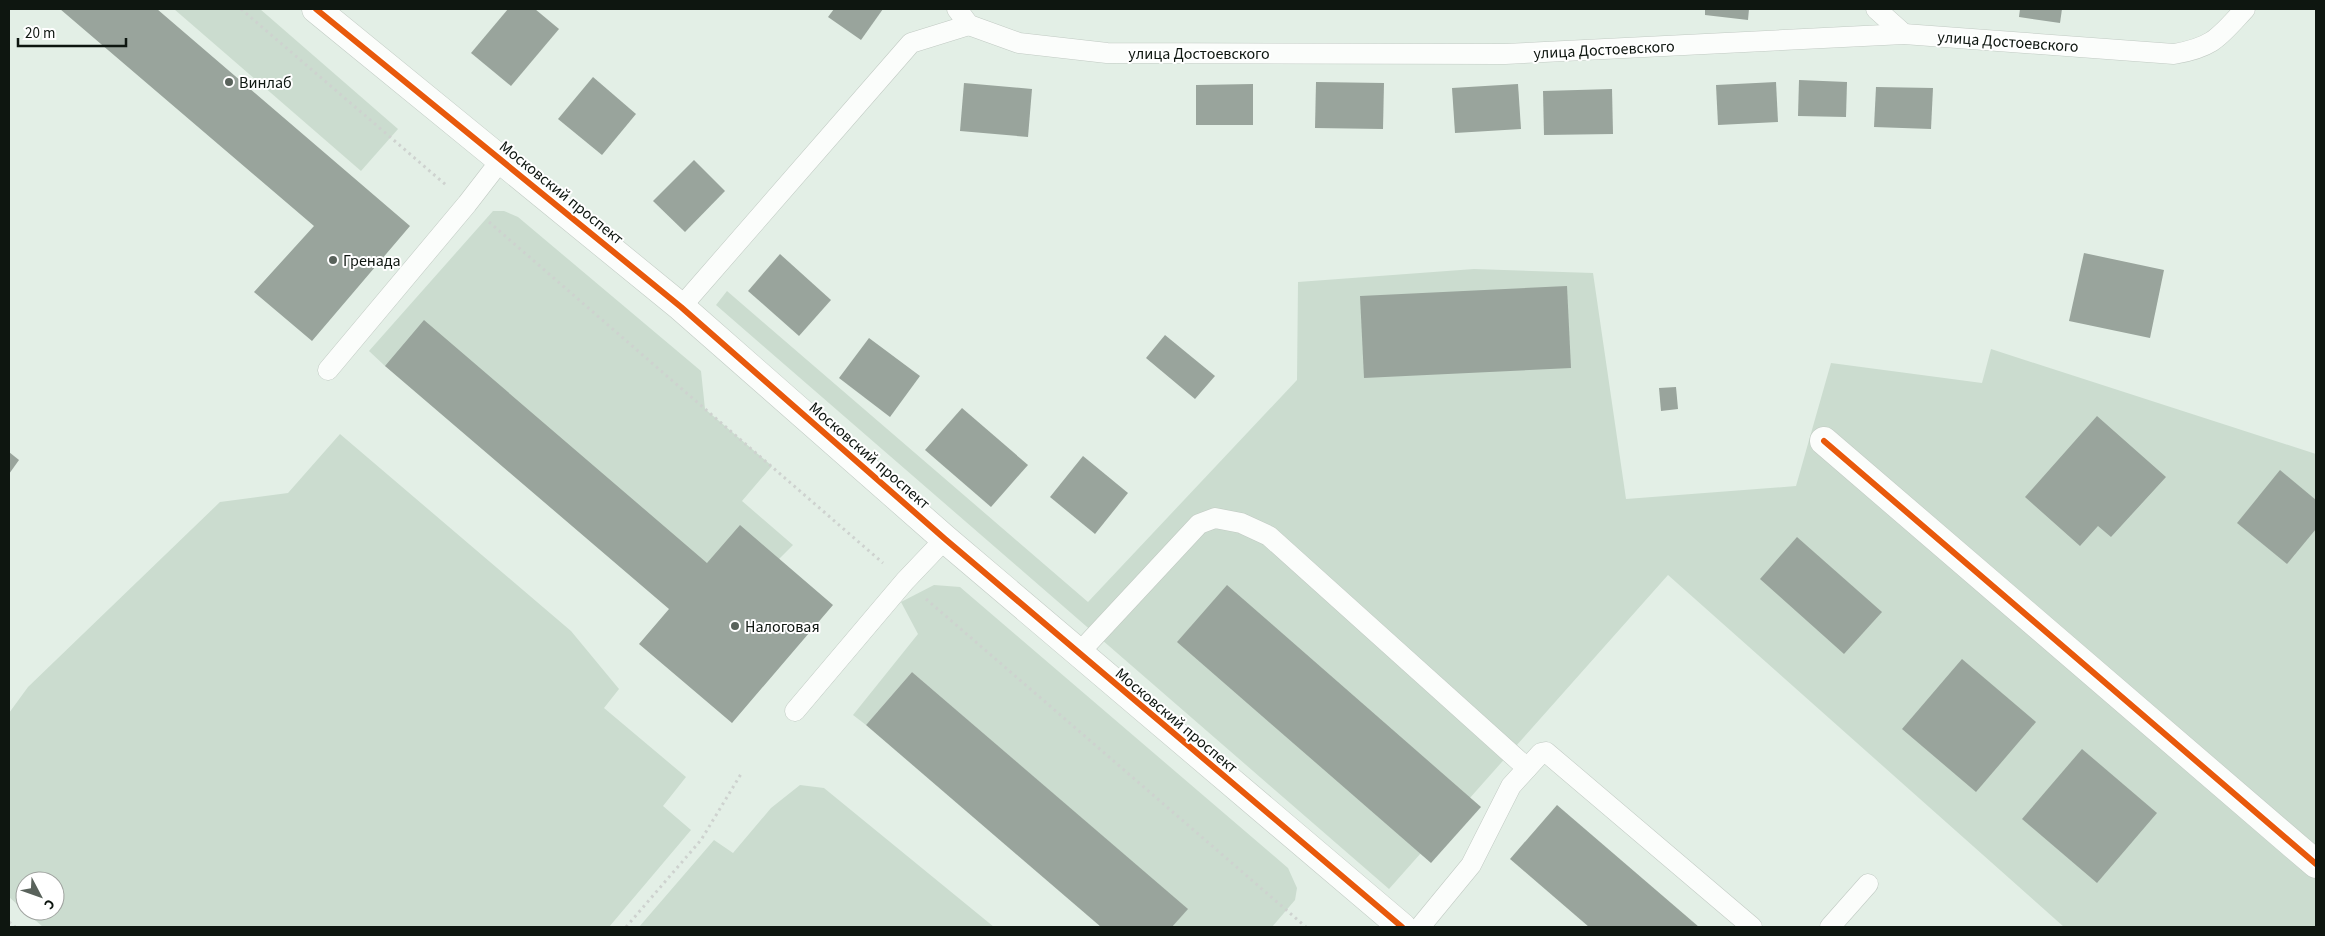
<svg xmlns="http://www.w3.org/2000/svg" width="2325" height="936" font-family="'Source Sans 3',sans-serif">
<style>
.green{fill:#cbdccf;fill-rule:evenodd}
.building{fill:#99a49c}
.lines{fill:none;stroke-linecap:round;stroke-linejoin:round}
.service-casing{stroke:#c1cac3;stroke-width:21}
.minor-casing{stroke:#c1cac3;stroke-width:29}
.tertiary-casing{stroke:#c1cac3;stroke-width:29}
.path{stroke:#ced2cf;stroke-width:3;stroke-dasharray:2.5 4;stroke-linecap:butt}
.service{stroke:#fbfdfb;stroke-width:20}
.minor{stroke:#fbfdfb;stroke-width:28}
.tertiary{stroke:#fbfdfb;stroke-width:28}
.cycleway-casing{stroke:#fff;stroke-width:9}
.cycleway{stroke:#e8590c;stroke-width:6}
.poi-dot{fill:#59625b;stroke:#fff;stroke-width:2}
.labels{text-anchor:middle;stroke-width:4;stroke-linejoin:round;paint-order:stroke}
.street-label{font-size:16px;fill:#0e1610;stroke:#fff}
.poi-label{font-size:16px;fill:#0e1610;stroke:#fff;text-anchor:start}
</style>
<rect width="100%" height="100%" fill="#e3efe6"/>
<!-- green -->
<g class="green">
<path d="M174,9H260L398,129L361,171Z"/>
<path d="M493,211H504L518,217L701,371L705,409L772,466L742,501L793,545L779,559L707,563L385,366L369,351Z"/>
<path d="M1474,269L1593,273L1626,499L1796,486L1831,363L1982,383L1991,349L2316,454V927H2064L1668,575L1389,889L716,305L727,291L1088,602L1297,380L1298,282Z"/>
<path d="M340,434L571,631L619,689L604,708L686,777L663,806L691,830L609,927H43L9,897V713L28,687L220,502L288,493ZM25,881H55V911H25Z"/>
<path d="M934,585L960,587L1288,868L1297,888L1295,900L1272,927H1172L1187,909L912,672L866,725L853,715L918,634L901,602Z"/>
<path d="M800,785L824,788L994,927H639L714,840L733,853L771,808Z"/>
</g>
<!-- building -->
<g class="building">
<path d="M60,9H157L410,226L312,341L254,292L314,226Z"/>
<path d="M508,9H535L559,29L511,86L471,53Z"/>
<path d="M834,9H883L861,40L828,17Z"/>
<path d="M1705,9H1749L1748,20L1705,15Z"/>
<path d="M2020,9H2062L2060,23L2019,17Z"/>
<path d="M593,77L636,114L602,155L558,119Z"/>
<path d="M1799,80L1847,82L1846,117L1798,116Z"/>
<path d="M1316,82L1384,83L1383,129L1315,128Z"/>
<path d="M1776,82L1778,122L1718,125L1716,85Z"/>
<path d="M964,83L1032,89L1028,137L960,131Z"/>
<path d="M1253,84V125H1196V85Z"/>
<path d="M1518,84L1521,129L1455,133L1452,88Z"/>
<path d="M1876,87L1933,88L1931,129L1874,127Z"/>
<path d="M1612,89L1613,134L1544,135L1543,91Z"/>
<path d="M694,160L725,191L685,232L653,201Z"/>
<path d="M2084,253L2164,270L2150,338L2069,321Z"/>
<path d="M780,254L831,300L799,336L748,291Z"/>
<path d="M1567,286L1571,368L1364,378L1360,296Z"/>
<path d="M424,320L707,563L740,525L833,605L732,723L639,644L669,609L385,366Z"/>
<path d="M1165,335L1215,376L1195,399L1146,358Z"/>
<path d="M869,338L920,376L890,417L839,378Z"/>
<path d="M1676,387L1678,409L1661,411L1659,388Z"/>
<path d="M962,408L1028,465L991,507L925,450Z"/>
<path d="M2097,416L2166,477L2111,537L2098,526L2080,546L2025,497Z"/>
<path d="M9,452L19,460L9,474Z"/>
<path d="M1083,456L1128,493L1095,534L1050,497Z"/>
<path d="M2280,470L2316,500V529L2287,564L2237,523Z"/>
<path d="M1797,537L1882,612L1844,654L1760,579Z"/>
<path d="M1227,585L1481,807L1431,863L1177,642Z"/>
<path d="M1962,659L2036,722L1976,792L1902,729Z"/>
<path d="M912,672L1188,909L1172,927H1101L866,725Z"/>
<path d="M2082,749L2157,813L2097,883L2022,819Z"/>
<path d="M1557,805L1699,927H1589L1510,859Z"/>
</g>
<g class="lines">
<!-- service casing -->
<g class="service-casing">
<g id="service">
<path d="M957,9L969,25L1019,43L1107,53L1505,54L1904,34L2174,54C2214,47 2219,37 2245,9"/>
<path d="M1876,9L1904,34"/>
<path d="M681,307L911,43L969,25"/>
<path d="M328,370L467,204L501,160"/>
<path d="M1078,654L1199,524L1215,518L1241,523L1269,536L1527,768"/>
<path d="M795,711L905,581L945,539"/>
<path d="M1420,927L1471,865L1511,786L1541,753L1546,752L1752,927"/>
<path d="M1830,927L1868,884"/>
</g>
</g>
<!-- minor casing -->
<g class="minor-casing">
<path id="minor" d="M1824,441L2316,864"/>
</g>
<!-- tertiary casing -->
<g class="tertiary-casing">
<path id="tertiary" d="M316,9L681,307L945,539L1402,927"/>
</g>
<!-- path -->
<g class="path">
<path d="M241,9L446,185"/>
<path d="M489,222L883,563"/>
<path d="M926,599L1306,927"/>
<path d="M9,922L15,927"/>
<path d="M626,927L701,840L741,774"/>
</g>
<!-- service -->
<use href="#service" class="service"/>
<!-- minor -->
<use href="#minor" class="minor"/>
<!-- tertiary -->
<use href="#tertiary" class="tertiary"/>
<!-- cycleway casing -->
<g class="cycleway-casing">
<g id="cycleway">
<path d="M316,9L681,307L945,539L1402,927"/>
<path d="M1824,441L2316,864"/>
</g>
</g>
<!-- cycleway -->
<use href="#cycleway" class="cycleway"/>
</g>
<!-- markers -->
<g class="poi-dot">
<circle cx="229" cy="82" r="5"/>
<circle cx="333" cy="260" r="5"/>
<circle cx="735" cy="626" r="5"/>
</g>
<g class="labels">
<!-- street labels -->
<g class="street-label">
<text transform="translate(2008 41) rotate(4)" y="6">улица Достоевского</text>
<text transform="translate(1604 49) rotate(-3)" y="6">улица Достоевского</text>
<text x="1199" y="59">улица Достоевского</text>
<text transform="translate(562 192) rotate(39)" y="6">Московский проспект</text>
<text transform="translate(870 455) rotate(41)" y="6">Московский проспект</text>
<text transform="translate(1177 720) rotate(40)" y="6">Московский проспект</text>
</g>
<!-- poi labels -->
<g class="poi-label">
<text x="239" y="88">Винлаб</text>
<text x="343" y="266">Гренада</text>
<text x="745" y="632">Налоговая</text>
</g>
</g>
<!-- border -->
<rect width="2325" height="936" fill="none" stroke="#0e1610" stroke-width="20"/>
<!-- north arrow -->
<g transform="translate(40 896) rotate(131)"><circle r="24" fill="#ffffff" stroke="#9fa29f"/>
<path d="M0-4L9 19L0 12L-9 19Z" fill="#59625b"/>
<text y="-8" font-size="14" font-weight="bold" text-anchor="middle" fill="#0e1610">С</text>
</g>
<!-- scale -->
<path d="M18 38v8h108v-8" fill="none" stroke="#0e1610" stroke-width="2.5"/>
<text x="25" y="38" font-size="15" fill="#0e1610" stroke="#ffffff" stroke-width="4" paint-order="stroke">20 m</text>
</svg>
